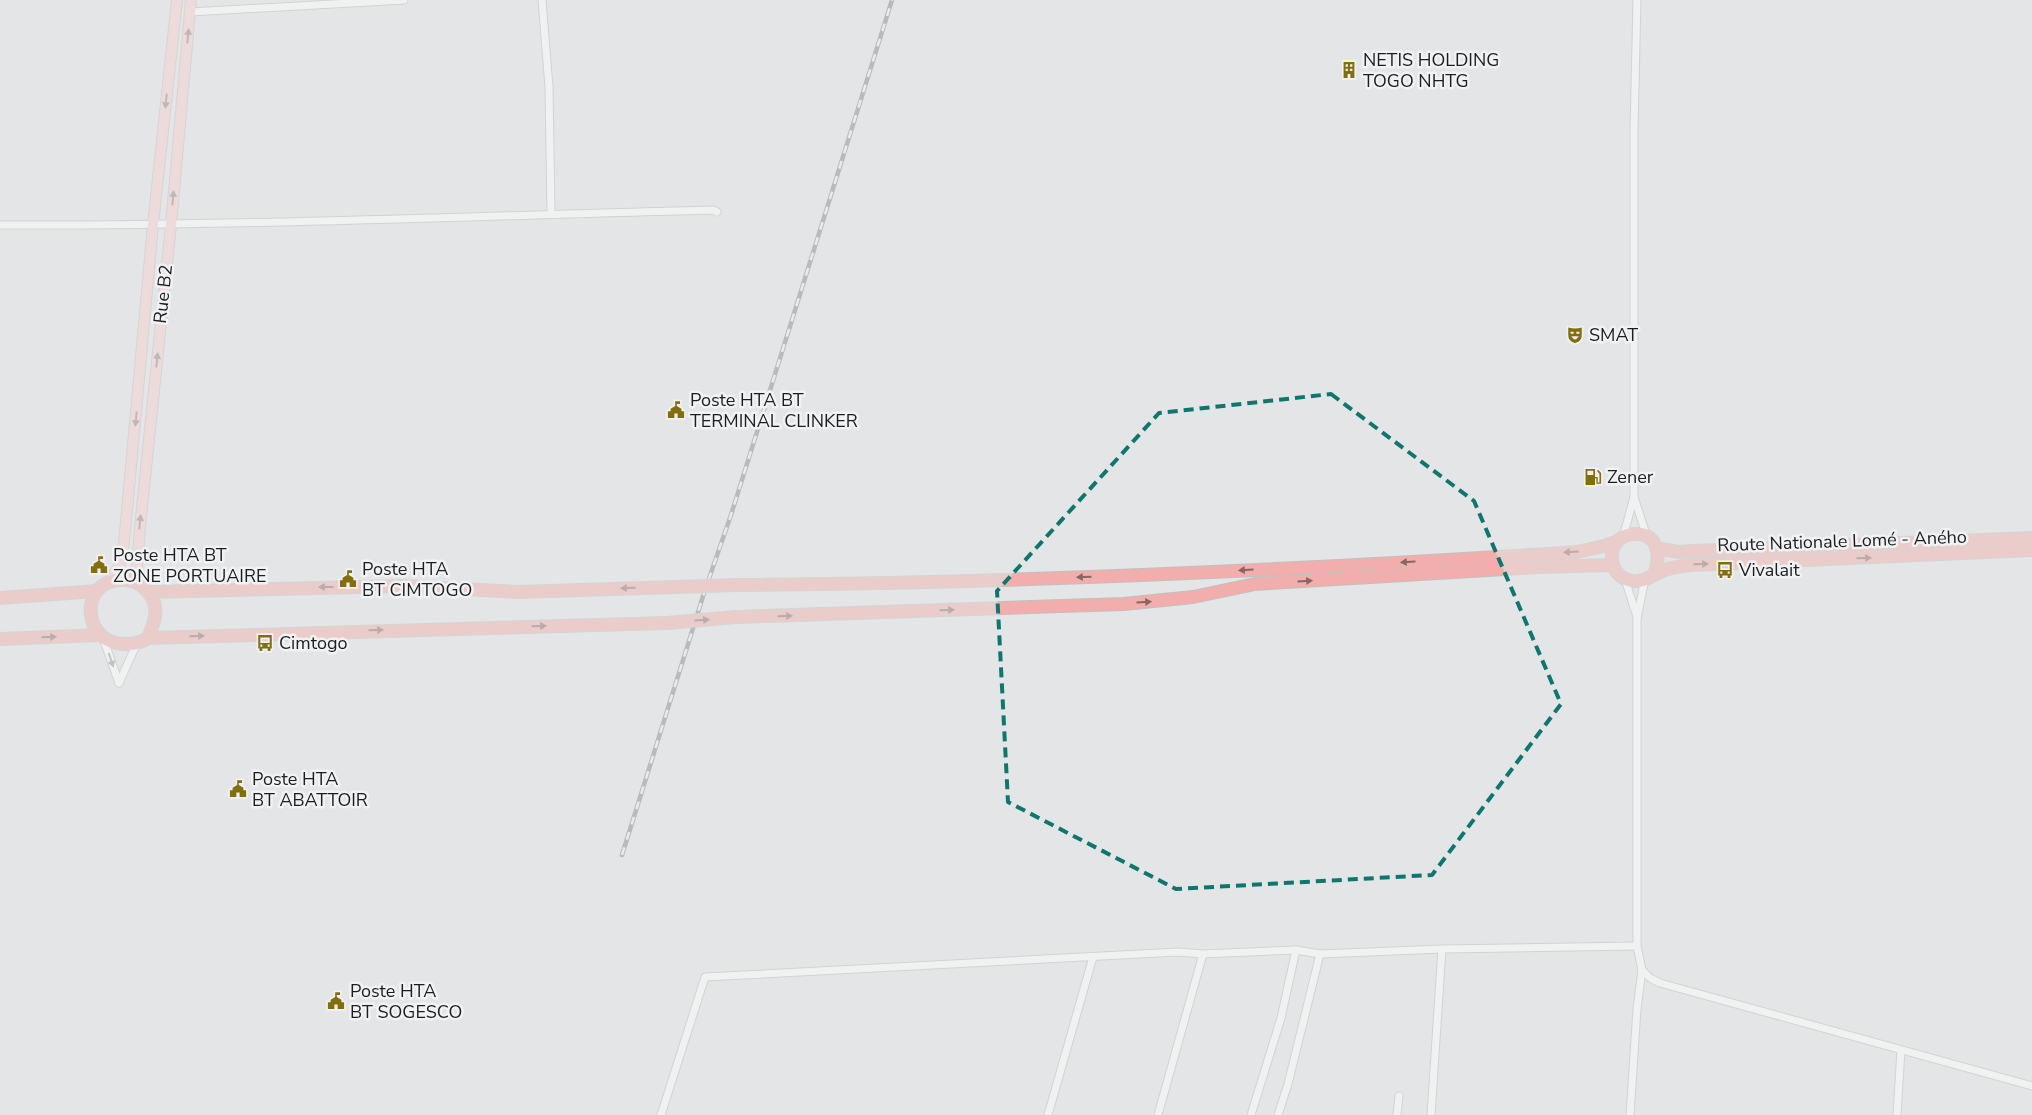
<svg xmlns="http://www.w3.org/2000/svg" width="2032" height="1115" font-family="'Nunito Sans',sans-serif">
<style>
.lines{fill:none;stroke-linecap:round;stroke-linejoin:round}
.street-casing{stroke:#bcbcbd;stroke-width:9}
.primary-casing{stroke:#c0c0c0;stroke-width:12}
.highway-casing{stroke:#c0c0c0;stroke-width:14}
.street{stroke:#fff;stroke-width:7}
.primary{stroke:#f7cecd;stroke-width:10}
.highway{stroke:#f1aeac;stroke-width:12}
.rail-casing{stroke:#858687;stroke-width:4.5}
.rail{stroke:#f1f2f3;stroke-width:2.5;stroke-dasharray:8;stroke-linecap:butt}
.highway-bridge-casing{stroke:#c0c0c0;stroke-width:14;stroke-linecap:butt}
.highway-bridge{stroke:#f1aeac;stroke-width:12}
.oneway{fill:#957e7e}
.oneway2{fill:#876665}
.oneway3{fill:#99999a}
.marked{fill:none;stroke:#0f766e;stroke-width:4;stroke-dasharray:10 6;stroke-linejoin:round}
.labels{text-anchor:middle;stroke-width:5;stroke-linejoin:round;paint-order:stroke}
.poi-label{font-size:18px;fill:#1d1d1e;stroke:#f1f2f3;text-anchor:start}
.street-label{font-size:18px;fill:#1d1d1e;stroke:#f1f2f3}
</style>
<rect width="100%" height="100%" fill="#e4e5e6"/>
<g class="lines">
<!-- street casing -->
<g class="street-casing">
<g id="street">
<path d="M542,0L549,87L551,214"/>
<path d="M190,12L404,0"/>
<path d="M0,225C238,226 475,216 713,210L717,212"/>
<path d="M1634,497L1647,537"/>
<path d="M1623,537L1634,497V130L1637,0"/>
<path d="M1625,579L1637,617"/>
<path d="M1645,579L1637,618V946L1642,970L1650,978L1660,983L2032,1086"/>
<path d="M103,638L119,683"/>
<path d="M119,683L137,643"/>
<path d="M661,1115L705,977L1178,952L1203,954L1296,950L1320,954L1442,949L1637,946"/>
<path d="M1048,1115L1093,957"/>
<path d="M1158,1115L1203,954"/>
<path d="M1251,1115L1281,1018L1296,950"/>
<path d="M1278,1115L1288,1084L1320,954"/>
<path d="M1397,1115L1399,1096"/>
<path d="M1431,1115L1442,949"/>
<path d="M1630,1115L1637,1009L1642,970"/>
<path d="M1897,1115L1901,1050"/>
</g>
</g>
<!-- primary casing -->
<g class="primary-casing">
<g id="primary">
<path d="M110,582L120,564L124,543L153,225L177,0"/>
<path d="M143,587L137,567L140,527L171,225L191,0"/>
</g>
</g>
<!-- highway casing -->
<g class="highway-casing">
<g id="highway">
<path d="M1656,548L1678,552L1692,551L2032,538"/>
<path d="M1654,575C1661,556 1659,532 1633,534C1605,536 1605,577 1632,581C1644,583 1654,574 1665,570C1673,567 1682,566 1691,565L2032,550"/>
<path d="M737,585C1017,583 1298,570 1577,552L1604,546L1618,541"/>
<path d="M148,592L402,586L518,592L676,587"/>
<path d="M0,598L97,591"/>
<path d="M736,617L1124,604L1193,597L1255,584L1539,567L1613,565"/>
<path d="M148,638C151,631 154,623 155,616C158,596 140,578 120,580C78,582 82,645 126,644C135,644 141,643 148,638L667,623"/>
<path d="M0,639L101,635"/>
</g>
</g>
<!-- street -->
<use href="#street" class="street"/>
<!-- primary -->
<use href="#primary" class="primary"/>
<!-- highway -->
<use href="#highway" class="highway"/>
<!-- rail casing -->
<g class="rail-casing">
<path id="rail" d="M622,855L705,590L731,515L892,0"/>
</g>
<!-- rail -->
<use href="#rail" class="rail"/>
<!-- highway-bridge casing -->
<g class="highway-bridge-casing">
<g id="highway-bridge">
<path d="M676,587L737,585"/>
<path d="M667,623L736,617"/>
</g>
</g>
<!-- highway-bridge -->
<use href="#highway-bridge" class="highway-bridge"/>
</g>
<!-- one-way arrows -->
<defs><path id="oneway-solid" d="M-6-.8H1V-3.2L6.5 0L1 3.2V.8H-6Z" transform="scale(1.25)"/></defs>
<g class="oneway">
<use href="#oneway-solid" transform="translate(188 36) rotate(-85)"/>
<use href="#oneway-solid" transform="translate(166 101) rotate(96)"/>
<use href="#oneway-solid" transform="translate(173 198) rotate(-85)"/>
<use href="#oneway-solid" transform="translate(157 360) rotate(-84)"/>
<use href="#oneway-solid" transform="translate(136 419) rotate(95)"/>
<use href="#oneway-solid" transform="translate(140 522) rotate(-84)"/>
</g>
<g class="oneway2">
<use href="#oneway-solid" transform="translate(1571 552) rotate(176)"/>
<use href="#oneway-solid" transform="translate(1864 558) rotate(-2)"/>
<use href="#oneway-solid" transform="translate(1408 562) rotate(177)"/>
<use href="#oneway-solid" transform="translate(1701 564) rotate(-2)"/>
<use href="#oneway-solid" transform="translate(1246 570) rotate(177)"/>
<use href="#oneway-solid" transform="translate(1084 577) rotate(178)"/>
<use href="#oneway-solid" transform="translate(1305 581) rotate(-4)"/>
<use href="#oneway-solid" transform="translate(326 587) rotate(180)"/>
<use href="#oneway-solid" transform="translate(628 588) rotate(178)"/>
<use href="#oneway-solid" transform="translate(1144 602) rotate(-4)"/>
<use href="#oneway-solid" transform="translate(947 610) rotate(-2)"/>
<use href="#oneway-solid" transform="translate(785 616) rotate(-2)"/>
<use href="#oneway-solid" transform="translate(702 620) rotate(-4)"/>
<use href="#oneway-solid" transform="translate(539 626) rotate(-1)"/>
<use href="#oneway-solid" transform="translate(376 630) rotate(-1)"/>
<use href="#oneway-solid" transform="translate(197 636) rotate(-2)"/>
<use href="#oneway-solid" transform="translate(49 637) rotate(-1)"/>
</g>
<use class="oneway3" href="#oneway-solid" transform="translate(111 660) rotate(71)"/>
<!-- marked area -->
<path d="M0 0H2032V1115H0ZM1331,394L1474,501L1561,704L1432,875L1176,889L1008,802L997,591L1159,413Z" fill="#e4e5e6" fill-opacity=".55" fill-rule="evenodd"/>
<path class="marked" d="M1331,394L1474,501L1561,704L1432,875L1176,889L1008,802L997,591L1159,413Z"/>
<!-- icons -->
<defs>
<g id="building-bare" transform="scale(1.35)"><path d="M-4-6H4V6H1V3H-1V6H-4ZM-2.5-4.3h1.7v1.8h-1.7ZM.8-4.3h1.7v1.8H.8ZM-2.5-1h1.7V.8h-1.7ZM.8-1h1.7V.8H.8Z" fill="#826e0c" stroke="#f1f2f3" stroke-width="2.5" paint-order="stroke"/></g>
<g id="theatre-bare" transform="scale(1.35)"><path d="M-5-5.5Q0-4 5-5.5V0Q5 5 0 6Q-5 5-5 0ZM-3.3-2.5H-1v1.5H-3.3ZM1-2.5H3.3v1.5H1ZM-2.8 1Q0 5.5 2.8 1Z" fill="#826e0c" stroke="#f1f2f3" stroke-width="2.5" paint-order="stroke"/></g>
<g id="civic-bare" transform="scale(1.35)"><path d="M-.6-6.5H3V-4.5H.6V-3L4-1V1h2V6H-6V1h2V-1L-.6-3ZM-1.2 2.5V6h2.4V2.5Z" fill="#826e0c" stroke="#f1f2f3" stroke-width="2.5" paint-order="stroke"/></g>
<g id="fuel-bare" transform="scale(1.35)"><path d="M-5.5-6h7V0h2V4h1.3V-2.5L3-4.5l.8-.8L6-3V5H2.5V1h-1V6h-7ZM-4.2-4.7v3.2H.2V-4.7Z" fill="#826e0c" stroke="#f1f2f3" stroke-width="2.5" paint-order="stroke"/></g>
<g id="bus-bare" transform="scale(1.35)"><path d="M-5-6H5V4H4V6H2V4H-2V6H-4V4H-5ZM-3.5-4V0h7V-4ZM-3.5 1.2v1.5H-2V1.2ZM2 1.2v1.5H3.5V1.2Z" fill="#826e0c" stroke="#f1f2f3" stroke-width="2.5" paint-order="stroke"/></g>
</defs>
<g fill-rule="evenodd">
<use href="#building-bare" x="1349" y="70"/>
<use href="#theatre-bare" x="1575" y="335"/>
<use href="#civic-bare" x="676" y="410"/>
<use href="#fuel-bare" x="1593" y="477"/>
<use href="#civic-bare" x="99" y="565"/>
<use href="#bus-bare" x="1725" y="570"/>
<use href="#civic-bare" x="348" y="579"/>
<use href="#bus-bare" x="265" y="643"/>
<use href="#civic-bare" x="238" y="789"/>
<use href="#civic-bare" x="336" y="1001"/>
</g>
<g class="labels">
<!-- poi labels -->
<g class="poi-label">
<text x="1363" y="66">NETIS HOLDING<tspan x="1363" dy="21">TOGO NHTG</tspan></text>
<text x="1589" y="341">SMAT</text>
<text x="690" y="406">Poste HTA BT<tspan x="690" dy="21">TERMINAL CLINKER</tspan></text>
<text x="1607" y="483">Zener</text>
<text x="113" y="561">Poste HTA BT<tspan x="113" dy="21">ZONE PORTUAIRE</tspan></text>
<text x="362" y="575">Poste HTA<tspan x="362" dy="21">BT CIMTOGO</tspan></text>
<text x="1739" y="576">Vivalait</text>
<text x="279" y="649">Cimtogo</text>
<text x="252" y="785">Poste HTA<tspan x="252" dy="21">BT ABATTOIR</tspan></text>
<text x="350" y="997">Poste HTA<tspan x="350" dy="21">BT SOGESCO</tspan></text>
</g>
<!-- street labels -->
<g class="street-label">
<text transform="translate(163 294) rotate(-84)" y="6">Rue B2</text>
<text transform="translate(1842 541) rotate(-2)" y="6">Route Nationale Lomé - Aného</text>
</g>
</g>
</svg>
